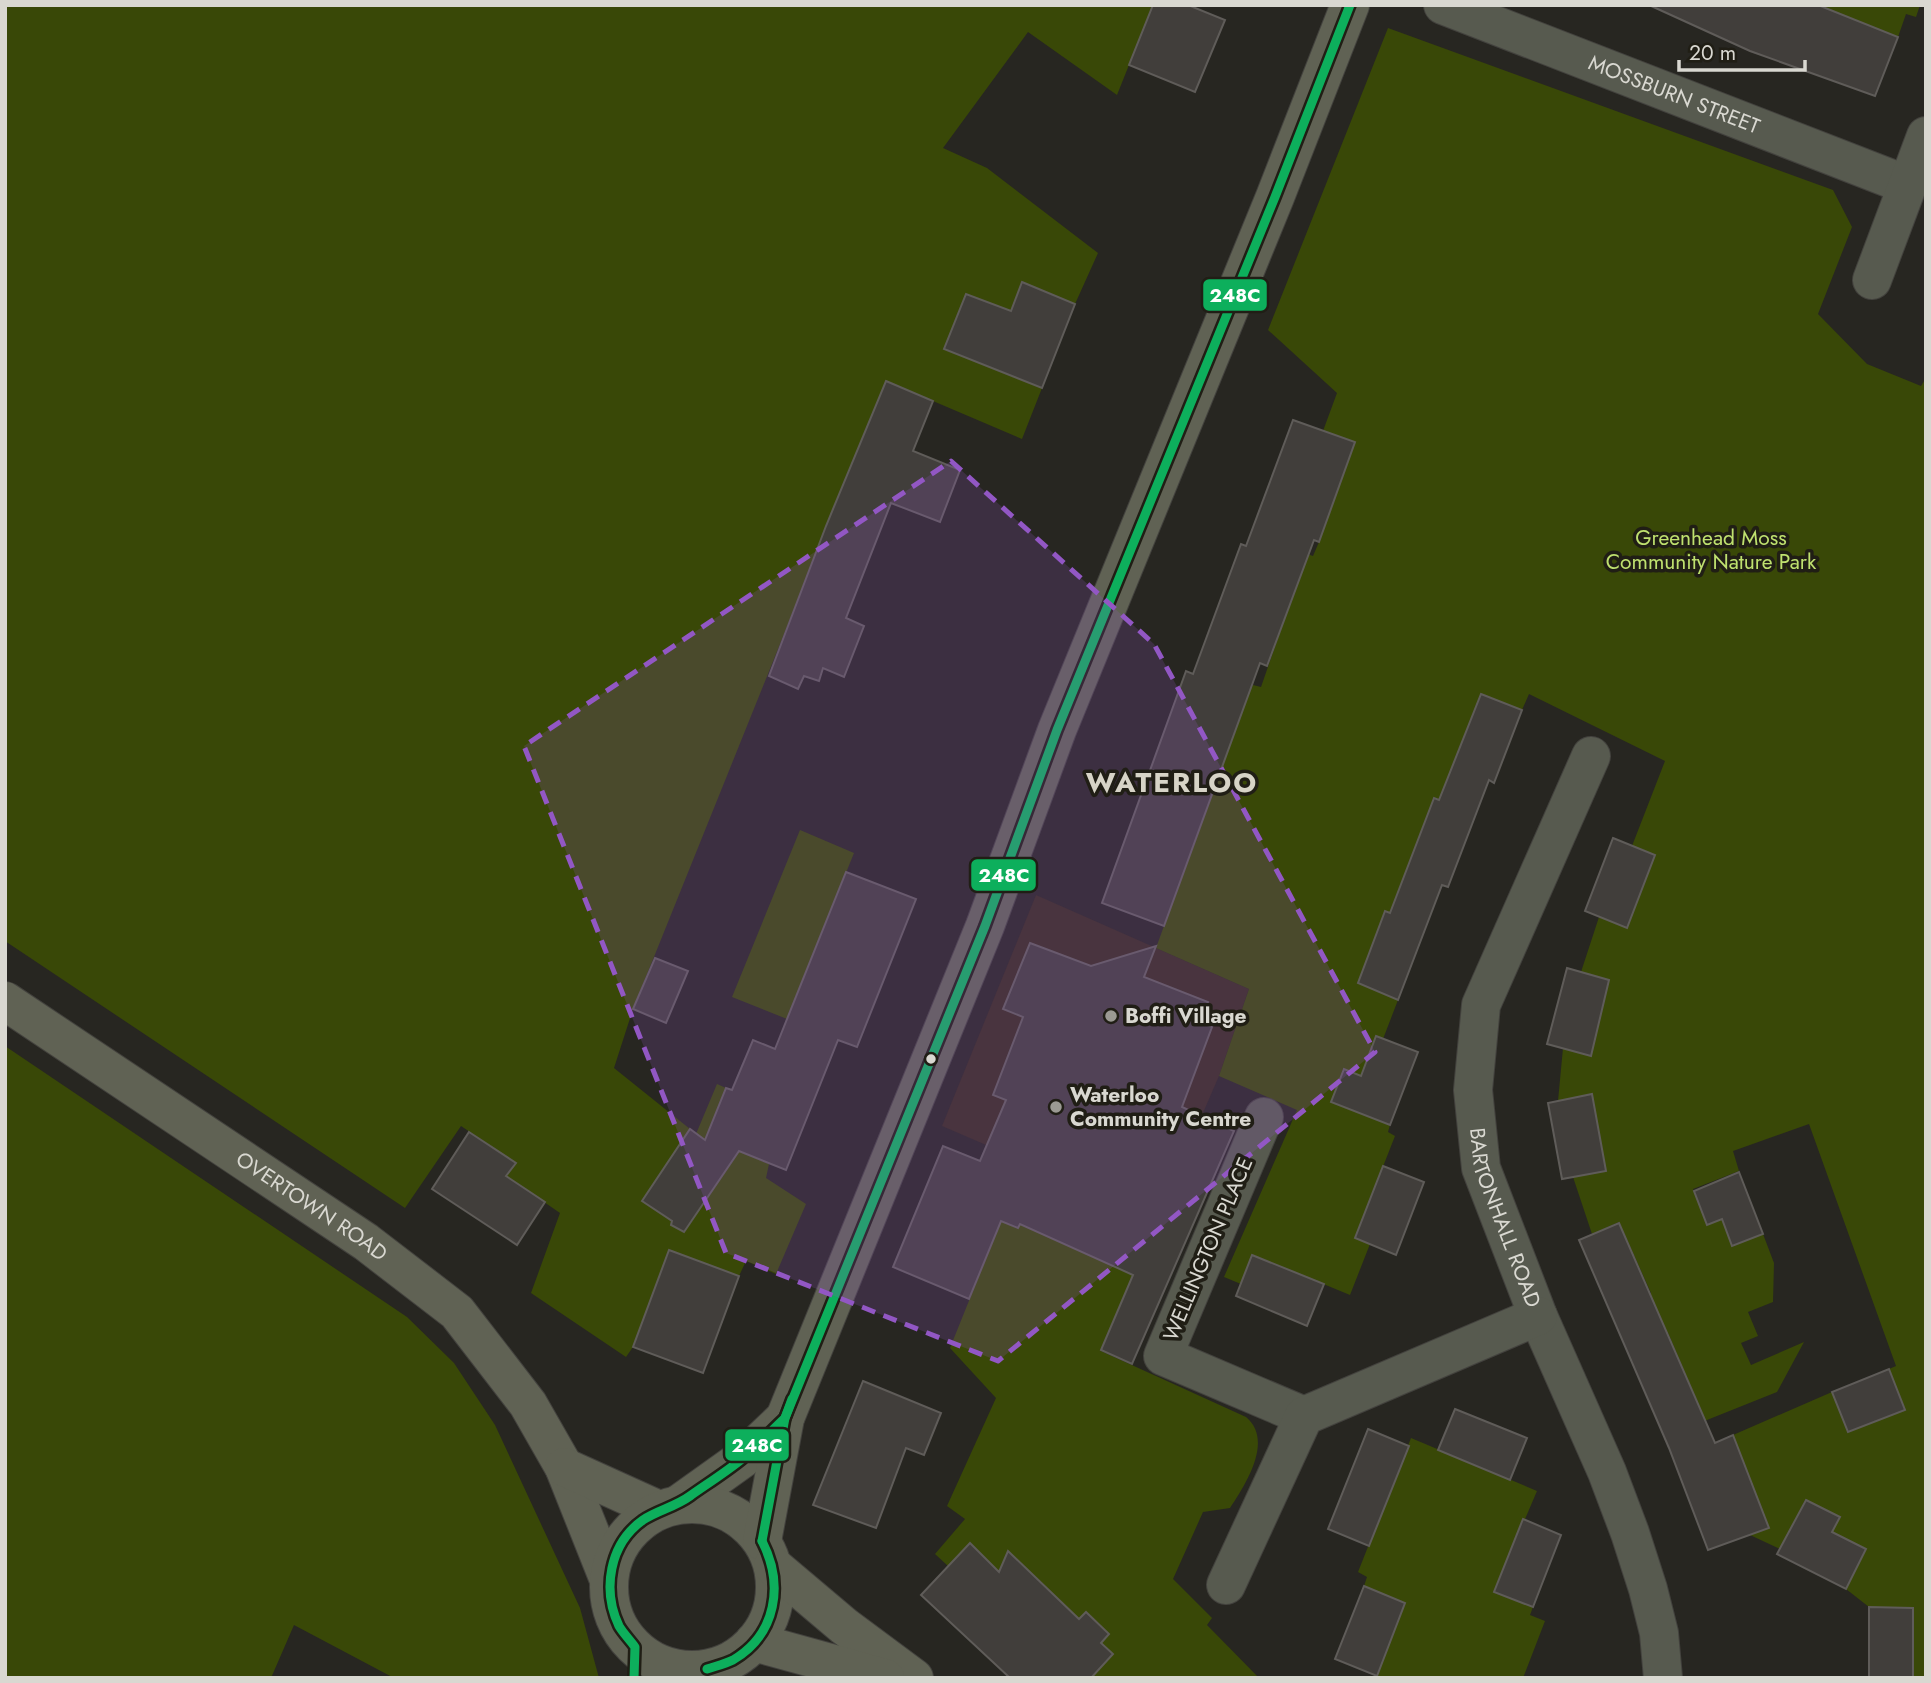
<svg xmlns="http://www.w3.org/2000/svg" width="1931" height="1683" font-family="Jost,sans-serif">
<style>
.commercial{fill:#372c1e}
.green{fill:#394807}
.building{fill:#413e3b;stroke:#5f5c59;stroke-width:2}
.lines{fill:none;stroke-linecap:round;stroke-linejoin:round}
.street-casing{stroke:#43423e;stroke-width:40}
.primary-casing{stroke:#43423e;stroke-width:40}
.street{stroke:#575a4f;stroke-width:38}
.primary{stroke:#606254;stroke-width:38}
.bus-1-casing{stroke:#201e15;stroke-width:14}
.bus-1{stroke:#0daf5c;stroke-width:9}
.marked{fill:#9257c4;fill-opacity:0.2;stroke:#9257c4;stroke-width:5;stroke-dasharray:14 9;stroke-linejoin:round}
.poi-dot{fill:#9b9a93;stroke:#201e15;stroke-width:2.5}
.bus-dot{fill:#d9d8d1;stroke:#201e15;stroke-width:2.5}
.labels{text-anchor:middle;stroke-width:7;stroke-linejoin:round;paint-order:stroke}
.street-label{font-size:21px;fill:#d9d8d1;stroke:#201e15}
.park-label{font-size:21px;fill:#bfe16f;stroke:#201e15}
.poi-label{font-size:21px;font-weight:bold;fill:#d9d8d1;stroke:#201e15;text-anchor:start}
.district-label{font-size:28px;font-weight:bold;letter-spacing:2px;fill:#d7d4c7;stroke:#201e15}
.line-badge{stroke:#201e15;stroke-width:2.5}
.badge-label{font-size:19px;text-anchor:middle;font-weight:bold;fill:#fff}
</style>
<rect width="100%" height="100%" fill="#272621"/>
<!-- commercial -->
<path class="commercial" d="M1036,895L1249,989L1219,1076L1157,1219L942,1126Z"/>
<!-- green -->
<g class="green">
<path d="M5,5H1153L1117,95L1028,32L943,148L987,168L1098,253L1075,304L1022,283L1011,311L966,294L944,349L1042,388L1022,439L886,381L633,1009L614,1068L690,1129L643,1201L686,1230L734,1159L696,1134L717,1084L726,1088L727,1146L769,1164L766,1178L806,1204L776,1274L746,1261L739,1276L669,1250L633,1347L626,1357L531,1293L560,1213L506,1176L515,1162L461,1126L405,1208L5,941Z"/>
<path d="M1818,5H1920L1916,17L1906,14L1898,37Z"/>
<path d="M1388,28L1833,190L1852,227L1818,314L1867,364L1921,386L1926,378V1678H1913V1608L1869,1607L1846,1589L1866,1549L1832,1532L1839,1517L1805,1500L1780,1549L1750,1535L1754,1489L1733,1435L1832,1392L1848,1432L1905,1409L1889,1369L1896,1366L1809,1124L1733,1151L1739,1171L1693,1189L1707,1225L1753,1208L1725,1228L1732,1246L1763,1234L1774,1263L1773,1302L1748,1312L1758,1336L1741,1343L1751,1365L1804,1342L1777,1392L1677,1432L1671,1416L1698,1403L1668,1333L1641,1344L1625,1305L1651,1293L1619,1222L1592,1234L1573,1177L1606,1171L1592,1095L1558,1101L1563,1048L1591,1055L1609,980L1581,972L1599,917L1626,927L1655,855L1632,846L1665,761L1529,694L1522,710L1481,694L1467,730L1469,811L1435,798L1418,923L1385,911L1358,983L1398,1000L1383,1039L1376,1036L1361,1076L1344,1069L1331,1102L1390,1125L1388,1132L1395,1136L1355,1238L1370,1244L1350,1295L1253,1255L1241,1284L1224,1277L1297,1110L1219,1076L1249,989L1156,948L1248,694L1253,685L1261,687L1307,554L1313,556L1319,542L1355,443L1323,431L1337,393L1268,330Z"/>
<path d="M800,830L854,853L787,1019L732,997Z"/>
<path d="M5,1046L407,1317L454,1363L495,1425L580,1608L599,1678H394L294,1625L271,1678H103L99,1676L97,1678H5Z"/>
<path d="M1029,1202L1157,1219L1101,1351L1246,1417C1274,1440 1246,1484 1230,1508L1203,1512L1173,1579L1212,1618L1207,1625L1259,1678H1091L1113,1654L1101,1643L1109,1634L1086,1612L1079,1619L1003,1576L971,1543L948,1566L935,1554L965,1519L947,1506L996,1398L950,1348L1001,1221L1018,1228Z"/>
<path d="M1411,1438L1537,1491L1494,1592L1533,1607L1530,1615L1545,1621L1523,1678H1376L1405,1603L1364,1586L1367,1577L1358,1572Z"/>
</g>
<!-- building -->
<g class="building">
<path d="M1153,5H1188L1225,20L1195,92L1129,65Z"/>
<path d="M1649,5H1818L1898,37L1875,96L1750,51Z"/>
<path d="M1022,282L1075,304L1042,388L944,349L966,294L1011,311Z"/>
<path d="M886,381L933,401L913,451L960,470L940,522L891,503L846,618L864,626L844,677L823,668L819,681L804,676L798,689L769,676L826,526Z"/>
<path d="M1293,420L1355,442L1319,542L1314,540L1267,666L1260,663L1164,926L1102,903L1186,671L1193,674L1241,544L1246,546Z"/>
<path d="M1481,694L1522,710L1494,783L1489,780L1448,887L1442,885L1398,1000L1358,983L1385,911L1390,913L1434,798L1439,800Z"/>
<path d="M1613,838L1655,855L1627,928L1585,911Z"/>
<path d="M846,872L916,899L857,1047L838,1040L786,1170L739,1151L684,1232L671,1225L672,1221L642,1201L690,1129L705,1140L726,1088L732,1090L753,1040L775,1049Z"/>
<path d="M1030,943L1091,966L1156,946L1144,977L1208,1002L1200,1022L1212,1027L1182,1107L1234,1131L1132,1364L1101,1350L1133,1275L1020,1224L1018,1228L1001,1221L969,1299L893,1267L943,1146L980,1161L1006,1100L993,1095L1023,1017L1003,1009Z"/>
<path d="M655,958L688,971L666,1023L633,1009Z"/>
<path d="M1567,968L1609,980L1591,1056L1547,1044Z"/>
<path d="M1376,1036L1418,1052L1390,1125L1331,1102L1344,1069L1361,1076Z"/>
<path d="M1592,1094L1606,1171L1562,1179L1548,1103Z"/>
<path d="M469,1132L516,1163L506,1176L545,1202L517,1245L432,1189Z"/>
<path d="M1383,1166L1424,1182L1396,1255L1355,1238Z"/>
<path d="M1739,1172L1763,1234L1732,1246L1722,1219L1707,1225L1694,1191Z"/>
<path d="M1619,1223L1715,1443L1733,1435L1769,1528L1708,1550L1669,1448L1579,1240Z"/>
<path d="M669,1250L739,1276L703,1373L633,1347Z"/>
<path d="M1252,1255L1324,1284L1307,1326L1236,1296Z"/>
<path d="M1889,1369L1905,1410L1848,1432L1832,1392Z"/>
<path d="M863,1381L941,1413L924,1455L906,1448L876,1528L813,1505Z"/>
<path d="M1455,1409L1527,1438L1510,1480L1438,1450Z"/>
<path d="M1368,1429L1409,1446L1369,1546L1328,1529Z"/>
<path d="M1806,1500L1840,1517L1832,1532L1866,1549L1846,1589L1777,1554Z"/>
<path d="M1523,1519L1561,1535L1533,1607L1494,1592Z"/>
<path d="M970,1543L999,1572L1008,1551L1079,1619L1086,1612L1109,1634L1101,1643L1113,1654L1091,1678H1010L921,1595Z"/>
<path d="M1364,1586L1405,1603L1377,1676L1335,1659Z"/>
<path d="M1869,1607L1913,1608V1678H1869Z"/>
</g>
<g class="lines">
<!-- street casing -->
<g class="street-casing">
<g id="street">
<path id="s1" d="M1443,5L1907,185"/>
<path d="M1872,280L1926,136"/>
<path id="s2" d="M1591,756L1481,1005L1473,1090L1481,1168L1538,1316L1607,1472L1630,1533L1648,1589L1659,1633L1663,1678"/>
<path d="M1264,1117L1163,1356L1304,1416"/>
<path d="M1226,1585L1304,1416L1538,1316"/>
</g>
</g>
<!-- primary casing -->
<g class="primary-casing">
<g id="primary">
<path id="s3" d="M5,1001L366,1242L457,1312L528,1404L564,1467L609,1580"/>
<path d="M564,1467L659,1510"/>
<path d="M679,1504L742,1459L785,1418"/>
<circle cx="692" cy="1587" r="83"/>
<path d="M762,1541L785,1418L985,926L1057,730L1275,197L1350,5"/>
<path d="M773,1566L844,1626L914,1678"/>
<path d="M754,1642L885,1678"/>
</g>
</g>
<!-- street -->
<use href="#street" class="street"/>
<!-- primary -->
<use href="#primary" class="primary"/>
<!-- bus-1 casing -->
<g class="bus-1-casing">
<g id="bus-1">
<path d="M762,1541L785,1418L792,1399"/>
<path d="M707,1669C716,1666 725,1664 733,1660C777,1634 784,1584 762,1541"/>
<path d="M634,1678L635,1647C630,1640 623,1633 619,1626C602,1590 609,1544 643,1520C658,1510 675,1507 690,1496C707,1484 726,1472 742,1459C757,1446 771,1431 785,1418L985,926L1057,730L1275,197L1350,5"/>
</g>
</g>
<!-- bus-1 -->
<use href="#bus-1" class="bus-1"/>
</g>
<!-- marked area -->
<path class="marked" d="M951,461L1154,644L1375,1052L998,1361L726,1253L524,746Z"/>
<!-- markers -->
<g class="poi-dot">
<circle cx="1111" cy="1016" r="7"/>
<circle cx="1056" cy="1107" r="7"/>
</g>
<circle class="bus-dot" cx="931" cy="1059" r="6"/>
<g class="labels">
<!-- street labels -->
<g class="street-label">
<text dy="7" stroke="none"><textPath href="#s1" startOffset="248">MOSSBURN STREET</textPath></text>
<text dy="7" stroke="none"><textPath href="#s3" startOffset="369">OVERTOWN ROAD</textPath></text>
<text dy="7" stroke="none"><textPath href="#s2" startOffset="490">BARTONHALL ROAD</textPath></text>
<text transform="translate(1208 1249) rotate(-67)" y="7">WELLINGTON PLACE</text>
</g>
<!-- park labels -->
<g class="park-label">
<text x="1711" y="545">Greenhead Moss<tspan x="1711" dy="24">Community Nature Park</tspan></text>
</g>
<!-- poi labels -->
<g class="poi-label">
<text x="1125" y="1023">Boffi Village</text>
<text x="1070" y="1102">Waterloo<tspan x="1070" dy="24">Community Centre</tspan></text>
</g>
<!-- district labels -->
<g class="district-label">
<text x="1172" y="792">WATERLOO</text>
</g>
</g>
<g class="line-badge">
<rect x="1202" y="278" width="66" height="34" rx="7" fill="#0daf5c"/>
<rect x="970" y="858" width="67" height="34" rx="7" fill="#0daf5c"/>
<rect x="724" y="1428" width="66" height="34" rx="7" fill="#0daf5c"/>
</g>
<g class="badge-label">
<text x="1235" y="302">248C</text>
<text x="1004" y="882">248C</text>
<text x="757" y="1452">248C</text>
</g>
<!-- border -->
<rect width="1931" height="1683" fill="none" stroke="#d9d8d1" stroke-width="14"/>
<!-- scale -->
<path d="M1679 60v10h126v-10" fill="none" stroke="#d9d8d1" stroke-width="3.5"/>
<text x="1689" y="60" font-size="21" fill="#d9d8d1" stroke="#201e15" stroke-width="5" paint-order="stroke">20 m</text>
</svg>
